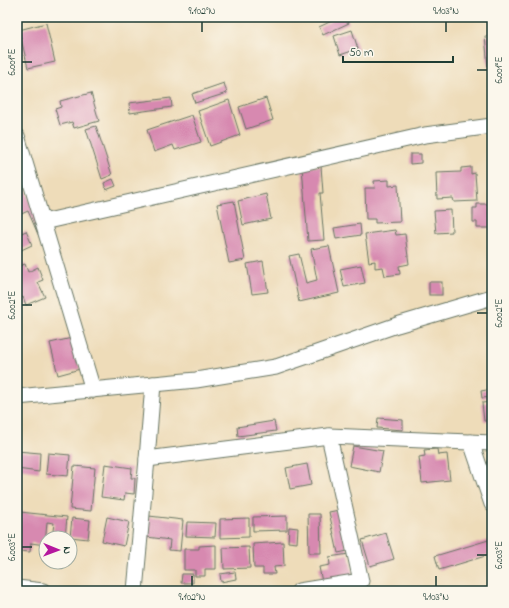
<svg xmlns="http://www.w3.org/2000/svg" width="509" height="608" font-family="'Indie Flower',sans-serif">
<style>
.building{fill:#d789b0}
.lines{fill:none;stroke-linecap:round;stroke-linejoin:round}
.minor-casing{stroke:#677563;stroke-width:17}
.minor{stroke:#fff;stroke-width:15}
.ticks{fill:none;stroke:#1f3d34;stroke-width:1.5}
.neatline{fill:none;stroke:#1f3d34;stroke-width:1.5}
.ticks-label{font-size:10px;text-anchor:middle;fill:#1f3d34}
</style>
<rect width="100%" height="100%" fill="#fbf7ec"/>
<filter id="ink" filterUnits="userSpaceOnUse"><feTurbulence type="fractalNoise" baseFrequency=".025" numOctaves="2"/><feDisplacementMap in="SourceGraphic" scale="8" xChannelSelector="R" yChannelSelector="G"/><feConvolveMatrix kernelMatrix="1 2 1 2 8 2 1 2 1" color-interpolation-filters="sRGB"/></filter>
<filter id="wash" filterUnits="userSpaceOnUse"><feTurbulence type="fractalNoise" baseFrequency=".012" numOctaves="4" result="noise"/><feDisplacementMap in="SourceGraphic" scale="16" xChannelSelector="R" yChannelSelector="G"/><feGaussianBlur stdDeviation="0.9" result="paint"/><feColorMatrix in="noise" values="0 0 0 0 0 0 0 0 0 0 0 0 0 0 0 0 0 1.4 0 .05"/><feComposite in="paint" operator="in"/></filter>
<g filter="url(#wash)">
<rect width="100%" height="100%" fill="#eedcb9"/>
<g id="blocks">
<!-- building -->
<g class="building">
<path d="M340,17H346L349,23L323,35L319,27Z"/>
<path d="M46,23L55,62L28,68L19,30Z"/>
<path d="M352,30L358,49L340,55L334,36Z"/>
<path d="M485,36H492V66L488,67Z"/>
<path d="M224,83L227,93L195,103L192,94Z"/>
<path d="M91,93L99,121L74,128L72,122L60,125L55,109L61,107L60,101Z"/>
<path d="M171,98L172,107L130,113L129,103Z"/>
<path d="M266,98L273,120L246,129L239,107Z"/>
<path d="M229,100L240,135L210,146L198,111Z"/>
<path d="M192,115L201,142L175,150L173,145L154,152L147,130Z"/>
<path d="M96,126L112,175L102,179L86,129Z"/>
<path d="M410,154H421V163L410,164Z"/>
<path d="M321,166L323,193H320L324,240L308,241L302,167Z"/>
<path d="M471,167V174L475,173L477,201L454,202L453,198L437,199L436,173L461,172V168Z"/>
<path d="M20,177L45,237L40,239L28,211L17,216V204L21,202L17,193V179Z"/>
<path d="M113,179L116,186L106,190L104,183Z"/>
<path d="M389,180V186L398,185L400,222L375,223V219H366L365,188H375L374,181Z"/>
<path d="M266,194L271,219L243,225L238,201Z"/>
<path d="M234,201L245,260L229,263L217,204Z"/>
<path d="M477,204H492V228H477V222H473V208H477Z"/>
<path d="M451,210L452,232L436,233L434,211Z"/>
<path d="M360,224L361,235L336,239L334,228Z"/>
<path d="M395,230L396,235L405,234L409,264L399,266L400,274L385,276L383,267L375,268V261L369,262L365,234Z"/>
<path d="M26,231L32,245L17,252V235Z"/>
<path d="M329,246L339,293L299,302L289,256L299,254L306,283L317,280L311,249Z"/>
<path d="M263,261L268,292L252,294L247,264Z"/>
<path d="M25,264L28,272L38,267L43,280L38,282L45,297L26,305L23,297L17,300V267Z"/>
<path d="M361,265L365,283L344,287L340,269Z"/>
<rect x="429" y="282" width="13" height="13"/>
<path d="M72,338L80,369L58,375L50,343Z"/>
<path d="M492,389V397L482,398L481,391Z"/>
<path d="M492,402V420L484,421L482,403Z"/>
<path d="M378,418L403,420V430L377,428Z"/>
<path d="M274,421L276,431L238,436L237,427Z"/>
<path d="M353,446L383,451L379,472L349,466Z"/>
<path d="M437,449L438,455L447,454L450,480L422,483L419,457L425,456L424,450Z"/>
<path d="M17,451L40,453L39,472L17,469Z"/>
<path d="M48,453L70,455L68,476L46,474Z"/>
<path d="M105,464L132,468L131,478H135L134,494L125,493L124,500L101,497Z"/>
<path d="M307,464L311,485L290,489L286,468Z"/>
<path d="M74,466L95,468L91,511L70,509Z"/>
<path d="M339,510L348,551L338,553L329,512Z"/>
<path d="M20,512L67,517L65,538H52L54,523L47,522L45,545L31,543L30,552L17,551Z"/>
<path d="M308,514H320L321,553H309Z"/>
<path d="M149,516L183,520L180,551L169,550L170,540L147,537Z"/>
<path d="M287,516V530L253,531V517Z"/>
<path d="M107,517L129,522L124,546L102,541Z"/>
<path d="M72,518L90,520L88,539L70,537Z"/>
<path d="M249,518V537L220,538V519Z"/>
<path d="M187,522L216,523L215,537L186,536Z"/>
<path d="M289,527L298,528L297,543L288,542Z"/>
<path d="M386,533L394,559L370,566L362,540Z"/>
<path d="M492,539V554L439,570L435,556Z"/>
<path d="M283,542L284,566L274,567L275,574H263V568H254L253,544Z"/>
<path d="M216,545V569H205V576H195V570H184V549H199V546Z"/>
<path d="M249,547L250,568L224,569L223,548Z"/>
<path d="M349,554L353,577L322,582L319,567L330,565L329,557Z"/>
<path d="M235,572L236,579L221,582L220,574Z"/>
<path d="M182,574H193V583H181Z"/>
</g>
</g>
</g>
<g filter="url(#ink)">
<use href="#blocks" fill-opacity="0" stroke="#677563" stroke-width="1"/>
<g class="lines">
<!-- minor casing -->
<g class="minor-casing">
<g id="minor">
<path d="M17,136L93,390"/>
<path d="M43,222L425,135L492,126"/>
<path d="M153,384L147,459L329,436L492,443"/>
<path d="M17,397L196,380L276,367L397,325L492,297"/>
<path d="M471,442L492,504"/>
<path d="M17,588L43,591"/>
<path d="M135,591L147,459"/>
<path d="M299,591L361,581L329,436"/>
</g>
</g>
<!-- minor -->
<use href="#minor" class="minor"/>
</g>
</g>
<!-- ticks -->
<path class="ticks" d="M202,32V22M446,32V22M22,62H32M477,70H487M22,305H32M477,313H487M22,547H32M477,555H487M192,586V576M436,586V576"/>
<!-- margin -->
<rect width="509" height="608" fill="none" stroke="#fbf7ec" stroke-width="44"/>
<!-- north arrow -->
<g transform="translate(58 550) rotate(91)"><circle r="19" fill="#fbf7ec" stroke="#a3ada2"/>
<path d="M0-3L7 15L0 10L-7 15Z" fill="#b5179e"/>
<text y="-6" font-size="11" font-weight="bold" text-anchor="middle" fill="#1f3d34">N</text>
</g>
<!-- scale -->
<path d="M343 56v6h110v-6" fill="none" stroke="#1f3d34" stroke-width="2"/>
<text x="349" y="56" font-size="12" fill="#1f3d34" stroke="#fbf7ec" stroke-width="3" paint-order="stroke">50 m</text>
<rect x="22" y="22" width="465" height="564" class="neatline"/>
<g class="ticks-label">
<text x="202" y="14">9.102°N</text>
<text x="446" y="14">9.103°N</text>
<text transform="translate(11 62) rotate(-90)" y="4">6.001°E</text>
<text transform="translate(498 70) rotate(-90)" y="4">6.001°E</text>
<text transform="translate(11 305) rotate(-90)" y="4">6.002°E</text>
<text transform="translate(498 313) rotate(-90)" y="4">6.002°E</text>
<text transform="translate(11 547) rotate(-90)" y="4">6.003°E</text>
<text transform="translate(498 555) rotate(-90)" y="4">6.003°E</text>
<text x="192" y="600">9.102°N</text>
<text x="436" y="600">9.103°N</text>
</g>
</svg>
